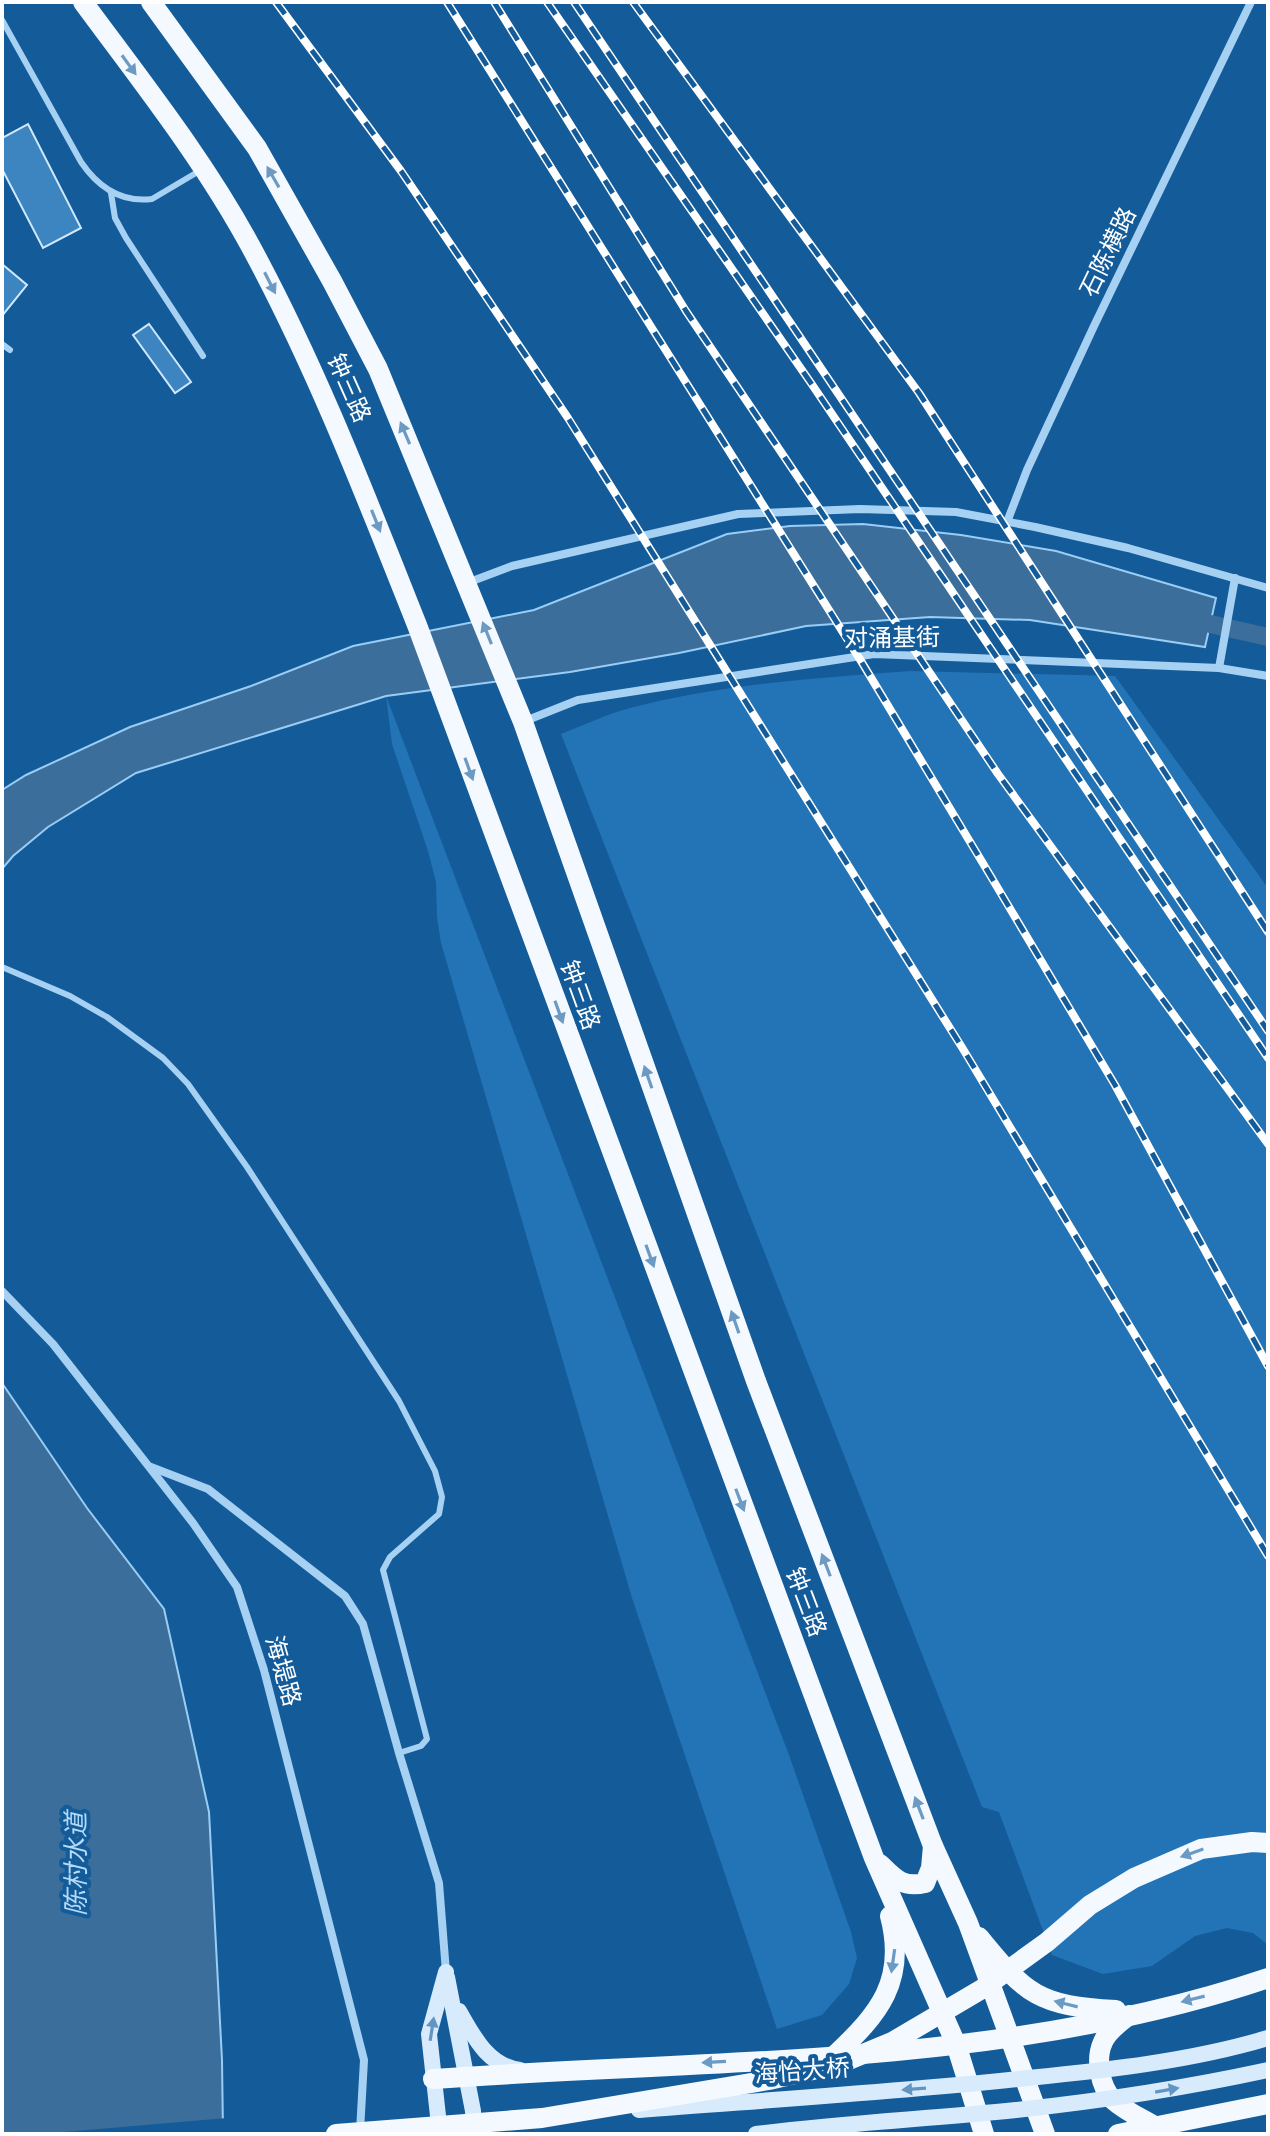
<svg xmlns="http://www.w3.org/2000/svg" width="1270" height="2136" font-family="'Varela Round','Noto Sans SC',sans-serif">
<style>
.green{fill:#2374b6}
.water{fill:#3b6e9b;stroke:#99cdf6;stroke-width:2}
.pier{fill:#145b9a}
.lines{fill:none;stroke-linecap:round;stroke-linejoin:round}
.canal{stroke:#3b6e9b;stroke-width:18}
.building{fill:#3d85c1;stroke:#cfe8fd;stroke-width:2}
.lane{stroke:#a7d1f3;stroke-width:6}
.street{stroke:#a7d1f3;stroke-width:8}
.secondary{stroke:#d7ebfd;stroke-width:16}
.primary{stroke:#f3f9ff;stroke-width:20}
.rail-casing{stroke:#fff;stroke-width:8}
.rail{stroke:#145b9a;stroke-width:5;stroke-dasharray:15;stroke-linecap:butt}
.secondary-bridge{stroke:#d7ebfd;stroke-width:16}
.primary-bridge{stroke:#f3f9ff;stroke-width:20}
.oneway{fill:#6d9ac2}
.oneway2{fill:#6295c2}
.labels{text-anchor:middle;stroke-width:8;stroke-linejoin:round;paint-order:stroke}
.street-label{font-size:24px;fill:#fff;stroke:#145b9a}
.water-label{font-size:26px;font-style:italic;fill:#b4daf9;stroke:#145b9a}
</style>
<rect width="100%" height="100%" fill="#145b9a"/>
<!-- green -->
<g class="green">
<path d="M910,671L1115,676L1268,888V1945L1253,1933L1227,1928L1195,1936L1152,1966L1103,1974L1052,1955L999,1812L982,1807L561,734C584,725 607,714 630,708C722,684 816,678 910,671Z"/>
<path d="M386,696L789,1755L851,1932L857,1958L849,1984L822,2015L777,2029L632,1598L441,943L437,917L436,882L428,851L392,744Z"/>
</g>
<!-- water -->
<g class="water">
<path d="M863,524L961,535L1056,551L1216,598L1205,647L1030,620L930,617L806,626L679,653L570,672L386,696L136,773L48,827L13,856L2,869V790L26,775L130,727L251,686L353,646L534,610L727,534L790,526Z"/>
<path d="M2,1383L87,1508L164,1609L209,1812L222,2060L223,2134H2Z"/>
</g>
<!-- pier -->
<path class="pier" d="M227,2118V2134H41Z"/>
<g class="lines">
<!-- canal -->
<path class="canal" d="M1188,619L1268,637"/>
</g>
<!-- building -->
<g class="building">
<path d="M28,124L81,228L43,248L2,169V138Z"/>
<path d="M2,264L27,285L2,316Z"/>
<path d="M149,324L191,382L175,393L133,335Z"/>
</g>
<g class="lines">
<!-- lane -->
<g class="lane">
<path d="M2,20L81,162C98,187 120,203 152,199L201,170"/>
<path d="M111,193L115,218L126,238L203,356"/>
<path d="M2,344L10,350"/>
<path d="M2,967L70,996L107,1017L163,1058L188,1084L247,1167L399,1401L435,1471L442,1497L439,1514L390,1557L383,1570L427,1739L421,1746L399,1753"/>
</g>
<!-- street -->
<g class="street">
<path d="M1007,522L1027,470L1094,326L1251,2"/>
<path d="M467,583L512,566L738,514L860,509L956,512L1035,527L1128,548L1268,588"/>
<path d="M1219,668L1235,578"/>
<path d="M525,721L578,700L874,654L1219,668L1268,676"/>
<path d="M2,1291L53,1344L193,1523L237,1587L264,1670L364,2060L360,2131"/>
<path d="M151,1467L208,1489L345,1596L363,1624L399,1753L439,1883L446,1972"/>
</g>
<!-- secondary -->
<g class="secondary">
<path d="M447,1977L473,2111L474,2134"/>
<path d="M459,2011C474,2037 488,2066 520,2070"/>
<path d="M440,2134L429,2034L446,1972"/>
</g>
<!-- primary -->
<g class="primary">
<path d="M83,2C142,82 204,160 251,247C317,369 366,497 417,625L874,1858L956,2044L984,2134"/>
<path d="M151,2L257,148L332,281L378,369L523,722L756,1381L933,1846L968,1923L1045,2134"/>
<path d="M880,1864C895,1879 903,1888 925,1883L931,1868L933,1846"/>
<path d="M979,1937C1026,1995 1039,2006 1116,2010"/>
<path d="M1129,2015C1120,2023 1108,2030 1103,2042C1095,2059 1100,2087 1113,2100C1125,2111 1143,2119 1156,2127"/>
<path d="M834,2056C879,2014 907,1981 890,1916"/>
<path d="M433,2079C711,2059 1001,2068 1268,1978"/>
<path d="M1118,2134L1268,2104"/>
</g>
<!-- rail casing -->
<g class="rail-casing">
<g id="rail">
<path d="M276,2L401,171L568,418L963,1049L1268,1556"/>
<path d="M447,2L861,661L990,875L1115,1085L1268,1366"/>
<path d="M494,2L686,311L998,774L1268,1144"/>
<path d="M547,2L813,386L1268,1058"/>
<path d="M574,2L1268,1031"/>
<path d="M633,2L919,393L1268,932"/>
</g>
</g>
<!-- rail -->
<use href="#rail" class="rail"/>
<!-- secondary-bridge -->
<g class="secondary-bridge">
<path d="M639,2110C768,2100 898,2092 1028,2078C1108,2070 1191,2061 1268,2038"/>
<path d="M756,2134C842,2123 929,2119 1016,2110C1101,2101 1185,2088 1268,2070"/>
</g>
<!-- primary-bridge -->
<path class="primary-bridge" d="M336,2134L542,2118L769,2080L839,2064L892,2042L982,1989L1047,1942L1090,1905L1134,1878L1201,1849L1252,1842L1268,1843"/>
</g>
<!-- one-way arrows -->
<defs><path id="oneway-solid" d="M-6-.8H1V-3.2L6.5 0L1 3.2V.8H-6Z" transform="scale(2)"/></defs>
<g class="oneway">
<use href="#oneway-solid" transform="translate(129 65) rotate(54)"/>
<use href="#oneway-solid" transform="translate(273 177) rotate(-120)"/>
<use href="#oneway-solid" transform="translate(270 283) rotate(63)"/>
<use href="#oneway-solid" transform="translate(405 433) rotate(-113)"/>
<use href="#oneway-solid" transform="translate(376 521) rotate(68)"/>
<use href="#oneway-solid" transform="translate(487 633) rotate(-112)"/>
<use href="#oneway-solid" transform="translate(469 769) rotate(70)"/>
<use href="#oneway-solid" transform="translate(559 1012) rotate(70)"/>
<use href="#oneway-solid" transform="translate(648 1077) rotate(-109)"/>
<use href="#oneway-solid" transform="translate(650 1256) rotate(70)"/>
<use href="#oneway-solid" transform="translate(735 1322) rotate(-109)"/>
<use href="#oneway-solid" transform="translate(740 1500) rotate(69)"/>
<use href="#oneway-solid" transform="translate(826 1565) rotate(-111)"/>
<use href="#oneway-solid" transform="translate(919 1808) rotate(-111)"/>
<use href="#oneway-solid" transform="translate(1192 1853) rotate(161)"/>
<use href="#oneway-solid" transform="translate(893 1961) rotate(98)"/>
<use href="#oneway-solid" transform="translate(1193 1999) rotate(166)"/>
<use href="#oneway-solid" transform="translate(1066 2004) rotate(-166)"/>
<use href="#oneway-solid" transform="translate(714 2062) rotate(177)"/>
</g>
<g class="oneway2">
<use href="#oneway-solid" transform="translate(432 2029) rotate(-81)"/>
<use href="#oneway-solid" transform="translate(914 2089) rotate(176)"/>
<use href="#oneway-solid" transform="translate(1167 2090) rotate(-10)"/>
</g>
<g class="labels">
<!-- street labels -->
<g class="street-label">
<text transform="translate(1108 252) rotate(-64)" y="8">石陈横路</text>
<text transform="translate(349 388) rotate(66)" y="8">钟三路</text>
<text transform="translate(892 638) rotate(-1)" y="8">对涌基街</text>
<text transform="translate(580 995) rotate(70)" y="8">钟三路</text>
<text transform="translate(806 1602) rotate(69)" y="8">钟三路</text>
<text transform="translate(283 1671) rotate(74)" y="8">海堤路</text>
<text transform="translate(802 2071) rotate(-4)" y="8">海怡大桥</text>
</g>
<!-- water labels -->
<g class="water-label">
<text transform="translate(76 1864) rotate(-90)" y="9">陈村水道</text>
</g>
</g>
<!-- border -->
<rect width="1270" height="2136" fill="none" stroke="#ffffff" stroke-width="8"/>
</svg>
